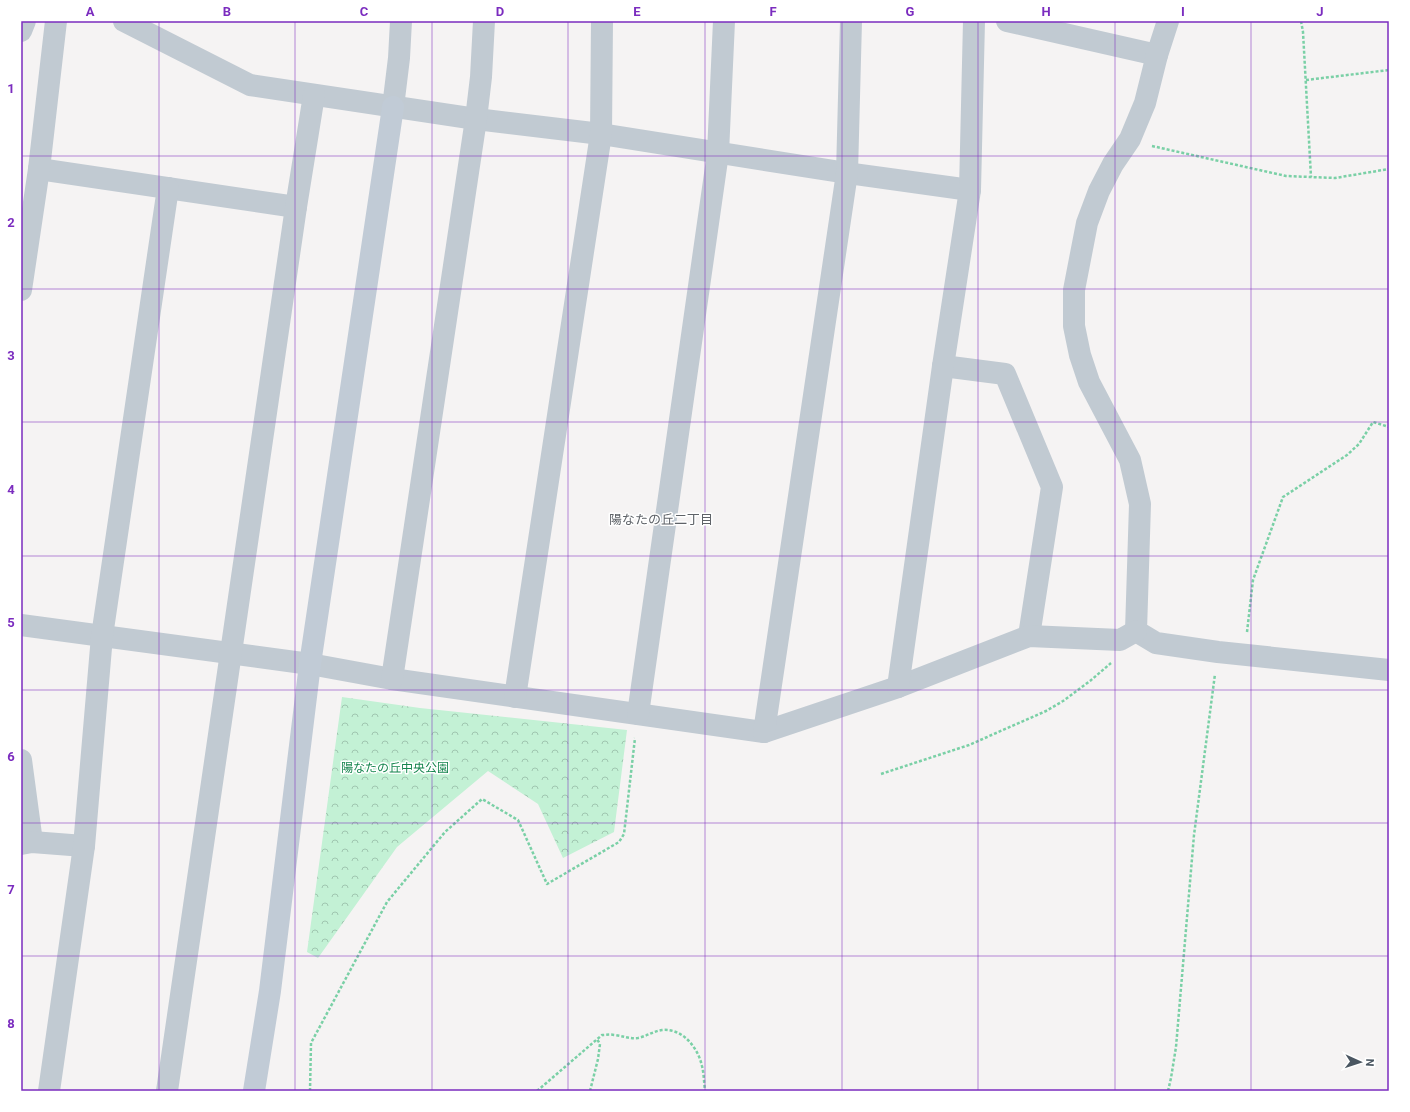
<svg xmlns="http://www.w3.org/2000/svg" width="1410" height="1112" font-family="Roboto,'Noto Sans JP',sans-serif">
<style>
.park{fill:url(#park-crowns)}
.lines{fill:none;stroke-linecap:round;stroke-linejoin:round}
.path{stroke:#7ad0a6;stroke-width:2.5;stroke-dasharray:3 2;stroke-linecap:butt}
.street{stroke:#c1cad2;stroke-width:22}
.secondary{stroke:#c1cbd6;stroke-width:22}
.grid{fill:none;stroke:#7b2cbf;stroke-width:1;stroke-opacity:0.55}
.labels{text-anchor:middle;stroke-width:3;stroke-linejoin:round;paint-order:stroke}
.park-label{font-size:12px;fill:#17864f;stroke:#fff}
.neighbourhood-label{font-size:13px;fill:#5f6368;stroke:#fff}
.neatline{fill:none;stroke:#7b2cbf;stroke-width:1.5}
.grid-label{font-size:13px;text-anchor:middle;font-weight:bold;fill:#7b2cbf}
</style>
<defs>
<pattern id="park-crowns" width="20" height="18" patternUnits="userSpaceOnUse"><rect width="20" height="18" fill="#c3f1d5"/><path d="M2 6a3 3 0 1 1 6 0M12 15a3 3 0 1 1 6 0" fill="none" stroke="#a0c6b0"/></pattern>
</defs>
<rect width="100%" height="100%" fill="#f5f3f3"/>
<!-- park -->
<path class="park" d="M342,697L420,708L627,730L614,832L563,858L538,804L488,771L397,847L318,958L307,952Z"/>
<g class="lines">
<!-- path -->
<g class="path">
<path d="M1301,21L1303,32L1311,177"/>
<path d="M1306,80L1389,70"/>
<path d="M1152,146L1286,176L1335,178L1389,169"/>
<path d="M1247,632L1253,580L1283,497L1347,455L1359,444L1373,422L1389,427"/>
<path d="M881,774L969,745L1046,711L1063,701L1090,681L1111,663"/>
<path d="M310,1091L311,1043L387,902L445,832L482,799L518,820L547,884L619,842L624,834L635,738"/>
<path d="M537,1091L602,1035C606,1035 610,1034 614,1035C623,1036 630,1039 638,1038C647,1036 654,1031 662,1030C683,1028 698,1048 702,1066C704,1074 704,1083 705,1091"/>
<path d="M590,1091L598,1059L600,1044L597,1039"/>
<path d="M1168,1091L1171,1078L1176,1047L1194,835L1215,674"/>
</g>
<!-- street -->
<g class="street">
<path d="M124,21L250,85L476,119L601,134L847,173L970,190"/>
<path d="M1007,21L1157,55"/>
<path d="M1168,21L1157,55L1145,103L1130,139L1113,164L1099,191L1087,223L1074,290V326L1080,355L1089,382L1130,460L1140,504L1136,631L1156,643L1218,652L1389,670"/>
<path d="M21,31L25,21"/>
<path d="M393,107L399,58L401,21"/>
<path d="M39,169L296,207"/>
<path d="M21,290L39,169L56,21"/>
<path d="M943,366L1005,374L1052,487L1029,636"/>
<path d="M21,625L310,664L392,679L764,732L898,687L1029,636L1120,640L1136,631"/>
<path d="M392,679L476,119L481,77L484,21"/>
<path d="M898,687L943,366L970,190L974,21"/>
<path d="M515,697L601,134L602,21"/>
<path d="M638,714L718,153L724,21"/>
<path d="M764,732L847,173L851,21"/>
<path d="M21,760L32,842"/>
<path d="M21,844L32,842L84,846"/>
<path d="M49,1091L84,846L102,636L168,188"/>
<path d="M167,1091L296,207L314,95"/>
</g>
<!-- secondary -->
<path class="secondary" d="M254,1091L270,991L310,664L393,107"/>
</g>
<!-- grid -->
<path class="grid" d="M159,21V1091M295,21V1091M432,21V1091M568,21V1091M705,21V1091M842,21V1091M978,21V1091M1115,21V1091M1251,21V1091M21,156H1389M21,289H1389M21,422H1389M21,556H1389M21,690H1389M21,823H1389M21,956H1389"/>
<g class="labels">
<!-- park labels -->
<g class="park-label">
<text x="395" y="772">陽なたの丘中央公園</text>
</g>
<!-- neighbourhood labels -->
<g class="neighbourhood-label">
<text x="661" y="524">陽なたの丘二丁目</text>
</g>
</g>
<!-- border -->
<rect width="1410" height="1112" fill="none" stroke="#ffffff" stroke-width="44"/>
<!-- north arrow -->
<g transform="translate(1360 1062) rotate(93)" stroke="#ffffff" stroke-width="3" paint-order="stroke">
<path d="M0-3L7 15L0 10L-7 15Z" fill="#4a5661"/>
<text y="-6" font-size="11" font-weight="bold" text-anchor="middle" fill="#4a5661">N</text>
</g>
<rect x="22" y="22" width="1366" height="1068" class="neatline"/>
<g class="grid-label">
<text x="90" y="16">A</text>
<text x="227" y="16">B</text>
<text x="364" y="16">C</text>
<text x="500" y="16">D</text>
<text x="637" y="16">E</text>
<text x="773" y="16">F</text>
<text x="910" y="16">G</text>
<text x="1046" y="16">H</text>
<text x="1183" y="16">I</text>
<text x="1320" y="16">J</text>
<text x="11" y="93">1</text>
<text x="11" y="227">2</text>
<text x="11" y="360">3</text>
<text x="11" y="494">4</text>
<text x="11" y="627">5</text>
<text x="11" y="761">6</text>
<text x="11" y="894">7</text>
<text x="11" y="1028">8</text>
</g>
</svg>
